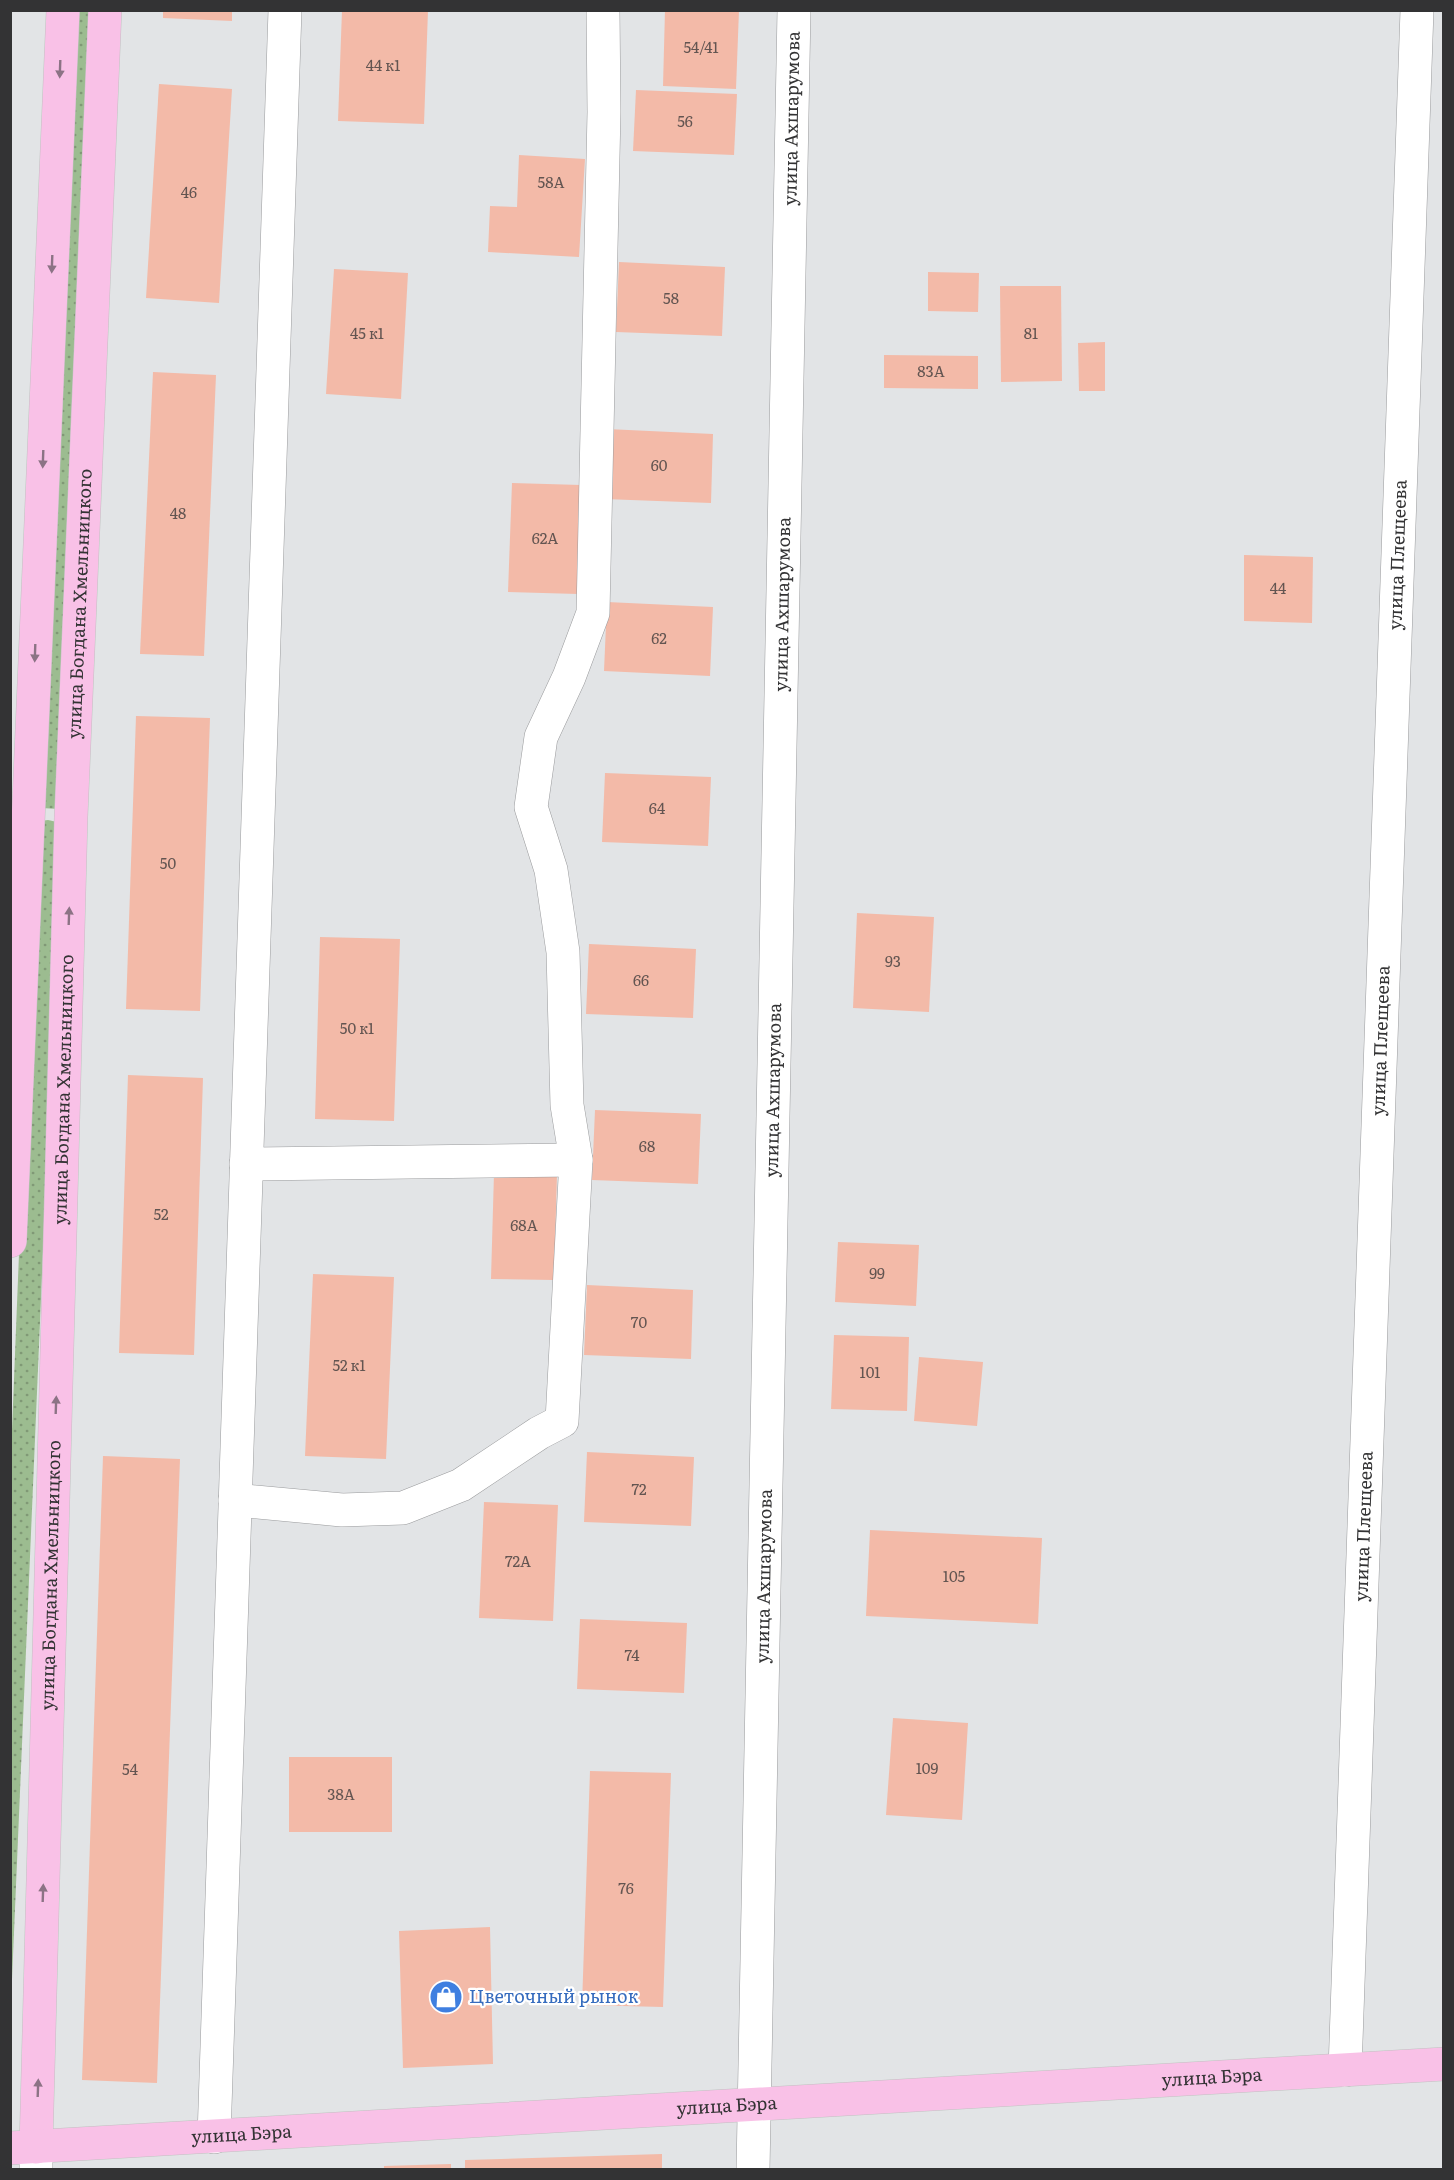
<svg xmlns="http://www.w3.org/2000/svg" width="1454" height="2180" font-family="Literata,serif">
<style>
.park{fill:url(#park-dots)}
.building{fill:#f3baa8}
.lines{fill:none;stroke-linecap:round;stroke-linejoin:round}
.minor-casing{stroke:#9a9b9d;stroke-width:34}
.major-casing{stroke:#c2c2c2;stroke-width:34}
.minor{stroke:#fff;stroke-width:33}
.major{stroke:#f9c1e7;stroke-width:33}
.oneway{fill:#8c7385}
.labels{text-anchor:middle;stroke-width:4.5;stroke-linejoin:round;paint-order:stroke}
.number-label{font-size:15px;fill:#635551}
.street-label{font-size:18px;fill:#333334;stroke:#fff}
.shop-label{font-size:18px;fill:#366cbe;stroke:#fff;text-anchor:start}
</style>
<defs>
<pattern id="park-dots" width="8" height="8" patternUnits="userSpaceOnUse" patternTransform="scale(1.5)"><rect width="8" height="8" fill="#9cbc90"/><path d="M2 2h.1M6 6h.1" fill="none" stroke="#809976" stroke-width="1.8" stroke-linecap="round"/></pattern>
</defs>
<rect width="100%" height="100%" fill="#e2e4e6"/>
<!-- park -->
<g class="park">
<path d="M72,11H96L59,809L41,808Z"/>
<path d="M48,820L57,822L61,828L11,2003V1455L36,826L40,821Z"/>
</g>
<!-- building -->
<g class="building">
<path d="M163,10H232V21L163,18Z"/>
<path d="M342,10H428L424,124L338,121Z"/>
<path d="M665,10H739L736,89L663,86Z"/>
<path d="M159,84L232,89L219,303L146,298Z"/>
<path d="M636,90L737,94L734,155L633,151Z"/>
<path d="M519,155L585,159L579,257L488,252L490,206L517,207Z"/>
<path d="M619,262L725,267L722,336L616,332Z"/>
<path d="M334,269L408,273L401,399L326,394Z"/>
<path d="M928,272L979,273L978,312L928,311Z"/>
<path d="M1000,286H1061L1062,381L1001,382Z"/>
<path d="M1105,342V391H1079L1078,343Z"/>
<path d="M884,355L978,356V389L884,388Z"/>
<path d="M153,372L216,375L204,656L140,654Z"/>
<path d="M607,429L713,434L711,503L604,499Z"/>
<path d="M512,483L581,485L578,594L508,592Z"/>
<path d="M1244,555L1313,557L1312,623L1244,621Z"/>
<path d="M607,602L713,607L710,676L604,671Z"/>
<path d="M136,716L210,718L200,1011L126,1009Z"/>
<path d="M605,773L711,777L708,846L602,842Z"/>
<path d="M857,913L934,917L929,1012L853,1008Z"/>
<path d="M320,937L400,939L394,1121L315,1119Z"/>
<path d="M589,944L696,949L693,1018L586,1014Z"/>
<path d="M128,1075L203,1078L194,1355L119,1353Z"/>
<path d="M595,1110L701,1114L698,1184L592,1180Z"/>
<path d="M494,1173L557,1174L554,1280L491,1279Z"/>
<path d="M838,1242L919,1245L916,1306L835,1302Z"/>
<path d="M313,1274L394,1277L386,1459L305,1456Z"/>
<path d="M587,1285L693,1290L691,1359L584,1355Z"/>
<path d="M834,1335L909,1337L907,1411L831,1409Z"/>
<path d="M919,1357L983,1362L977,1426L914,1421Z"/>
<path d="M587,1452L694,1457L691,1526L584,1522Z"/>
<path d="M103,1456L180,1459L157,2083L82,2080Z"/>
<path d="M484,1502L558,1505L553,1621L479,1618Z"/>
<path d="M870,1530L1042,1538L1038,1624L866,1616Z"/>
<path d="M580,1619L687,1623L684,1693L577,1689Z"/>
<path d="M893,1718L968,1723L962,1820L886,1815Z"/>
<rect x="289" y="1757" width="103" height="75"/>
<path d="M590,1771L671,1773L663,2007L582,2005Z"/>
<path d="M490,1927L493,2064L403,2068L399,1931Z"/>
<path d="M662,2154V2170H465V2160Z"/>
<path d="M451,2164V2170H384V2166Z"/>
</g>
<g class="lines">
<!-- minor casing -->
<g class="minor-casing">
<g id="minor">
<path d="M246,1164L576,1160"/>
<path d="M235,1500L342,1510L403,1508L461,1485L539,1433L562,1421L576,1160L567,1105L563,952L551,870L531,807L541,737L569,677L593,613L604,112L603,10"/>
<path id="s1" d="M1345,2070L1417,10"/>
<path d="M214,2137L285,10"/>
<path d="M36,2170V2147"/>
<path id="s2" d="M753,2170L794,10"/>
</g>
</g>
<!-- major casing -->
<g class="major-casing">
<g id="major">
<path d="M10,1241L63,10"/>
<path id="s3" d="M36,2147L71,817L105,10"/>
<path id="s4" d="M10,2148L1444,2064"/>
</g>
</g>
<!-- minor -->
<use href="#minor" class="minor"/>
<!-- major -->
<use href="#major" class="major"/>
</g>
<!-- one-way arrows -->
<defs><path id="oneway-solid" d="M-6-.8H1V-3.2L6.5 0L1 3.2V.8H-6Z" transform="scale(1.5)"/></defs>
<g class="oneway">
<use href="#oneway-solid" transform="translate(60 69) rotate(92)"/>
<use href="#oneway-solid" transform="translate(52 264) rotate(92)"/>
<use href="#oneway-solid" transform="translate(43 459) rotate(92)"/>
<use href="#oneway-solid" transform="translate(35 653) rotate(92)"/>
<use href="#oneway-solid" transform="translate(69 916) rotate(-88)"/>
<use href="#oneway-solid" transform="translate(56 1405) rotate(-88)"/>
<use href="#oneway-solid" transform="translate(43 1893) rotate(-88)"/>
<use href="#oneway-solid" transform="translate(38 2088) rotate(-88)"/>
</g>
<!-- icons -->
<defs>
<g id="shop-disc" transform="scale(1.725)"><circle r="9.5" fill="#3f7fe0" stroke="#fff"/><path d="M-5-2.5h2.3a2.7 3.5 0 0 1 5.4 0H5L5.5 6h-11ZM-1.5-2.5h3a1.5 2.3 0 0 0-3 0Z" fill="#fff"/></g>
</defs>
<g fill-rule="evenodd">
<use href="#shop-disc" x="446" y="1997"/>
</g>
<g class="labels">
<!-- number labels -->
<g class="number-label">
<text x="701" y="53">54/41</text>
<text x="383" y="71">44 к1</text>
<text x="685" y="127">56</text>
<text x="551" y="188">58А</text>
<text x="189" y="198">46</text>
<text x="671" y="304">58</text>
<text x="367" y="339">45 к1</text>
<text x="1031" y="339">81</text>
<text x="931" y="377">83А</text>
<text x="659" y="471">60</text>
<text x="178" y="519">48</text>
<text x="545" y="544">62А</text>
<text x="1278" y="594">44</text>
<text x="659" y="644">62</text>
<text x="657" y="814">64</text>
<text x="168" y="869">50</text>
<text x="893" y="967">93</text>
<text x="641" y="986">66</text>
<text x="357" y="1034">50 к1</text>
<text x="647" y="1152">68</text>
<text x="161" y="1220">52</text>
<text x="524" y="1231">68А</text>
<text x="877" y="1279">99</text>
<text x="639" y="1328">70</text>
<text x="349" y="1371">52 к1</text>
<text x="870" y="1378">101</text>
<text x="639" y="1495">72</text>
<text x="518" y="1567">72А</text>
<text x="954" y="1582">105</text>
<text x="632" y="1661">74</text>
<text x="927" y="1774">109</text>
<text x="130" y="1775">54</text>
<text x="341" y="1800">38А</text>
<text x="626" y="1894">76</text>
</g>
<!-- street labels -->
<g class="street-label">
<text dy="6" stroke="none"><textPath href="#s2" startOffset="2052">улица Ахшарумова</textPath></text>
<text dy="6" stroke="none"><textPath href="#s1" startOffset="1516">улица Плещеева</textPath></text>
<text dy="6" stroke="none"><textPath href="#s3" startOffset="1544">улица Богдана Хмельницкого</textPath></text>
<text dy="6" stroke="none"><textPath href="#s2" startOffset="1566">улица Ахшарумова</textPath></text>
<text dy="6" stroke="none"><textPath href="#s1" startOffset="1030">улица Плещеева</textPath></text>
<text dy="6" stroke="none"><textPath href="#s3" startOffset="1058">улица Богдана Хмельницкого</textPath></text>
<text dy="6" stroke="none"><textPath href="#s2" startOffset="1080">улица Ахшарумова</textPath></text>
<text dy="6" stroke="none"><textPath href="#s1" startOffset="544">улица Плещеева</textPath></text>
<text dy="6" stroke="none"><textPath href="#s3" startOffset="572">улица Богдана Хмельницкого</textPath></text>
<text dy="6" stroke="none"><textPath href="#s2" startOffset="594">улица Ахшарумова</textPath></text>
<text dy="6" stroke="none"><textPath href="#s4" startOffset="1204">улица Бэра</textPath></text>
<text dy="6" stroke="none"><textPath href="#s4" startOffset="718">улица Бэра</textPath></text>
<text dy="6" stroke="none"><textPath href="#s4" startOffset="232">улица Бэра</textPath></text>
</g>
<!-- shop labels -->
<g class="shop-label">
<text x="469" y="2003">Цветочный рынок</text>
</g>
</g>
<!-- border -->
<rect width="1454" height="2180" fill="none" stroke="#333334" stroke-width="24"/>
</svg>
